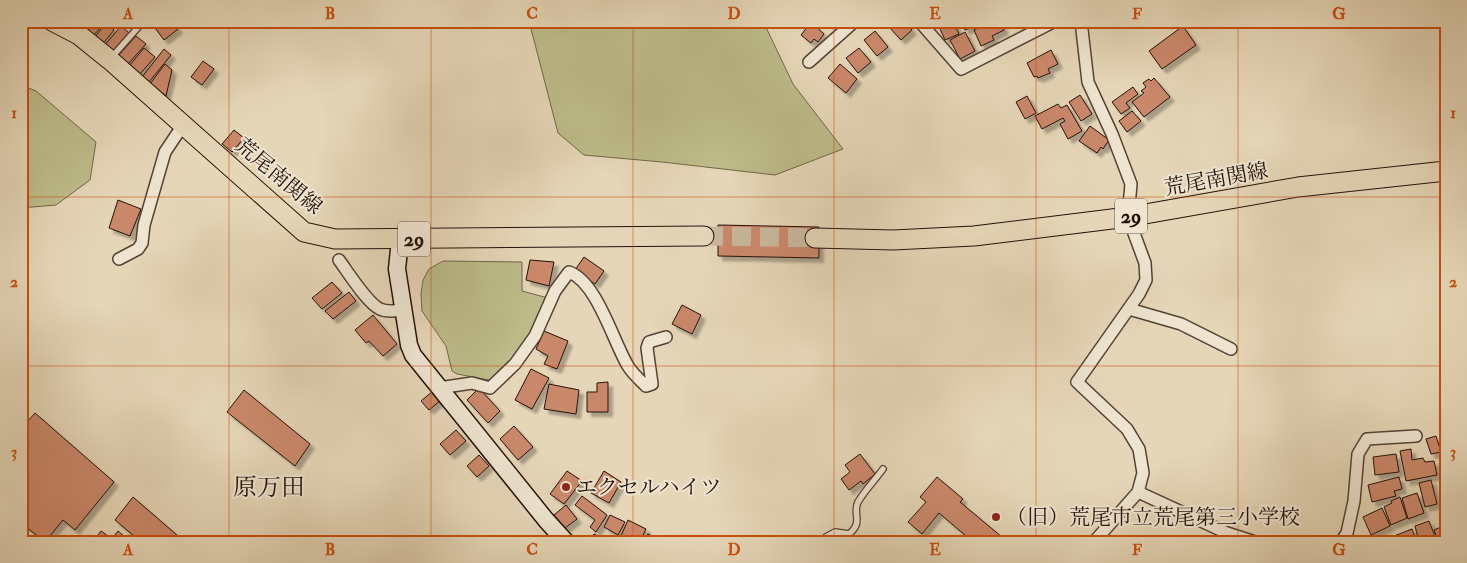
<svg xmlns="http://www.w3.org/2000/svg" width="1467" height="563" font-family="'IM FELL Double Pica','Noto Serif JP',serif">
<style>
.green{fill:#bdbb89;stroke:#71664a}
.building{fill:#ca886b;stroke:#25110a;filter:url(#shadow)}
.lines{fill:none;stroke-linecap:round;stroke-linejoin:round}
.primary-tunnel{stroke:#c8b89d;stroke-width:19;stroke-dasharray:19 9;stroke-linecap:butt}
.lane-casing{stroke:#554235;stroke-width:8}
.street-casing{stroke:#554235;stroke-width:14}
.secondary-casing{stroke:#25110a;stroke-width:19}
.primary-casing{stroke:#25110a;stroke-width:21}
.lane{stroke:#eee4d0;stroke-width:5.5}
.street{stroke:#eee4d0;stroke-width:11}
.secondary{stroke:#eee4d0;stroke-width:16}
.primary{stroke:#e5d6b7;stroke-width:19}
.grid{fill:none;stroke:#cb4e0c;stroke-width:1;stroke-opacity:0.55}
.poi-dot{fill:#8f2418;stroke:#eee4d0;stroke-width:2}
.labels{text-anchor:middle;stroke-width:4;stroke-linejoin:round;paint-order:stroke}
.shield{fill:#eee4d0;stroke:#615045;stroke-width:1}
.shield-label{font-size:20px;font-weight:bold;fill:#25110a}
.street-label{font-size:21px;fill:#25110a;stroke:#eee4d0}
.poi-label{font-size:21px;fill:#25110a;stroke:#eee4d0;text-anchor:start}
.quarter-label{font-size:24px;fill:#25110a;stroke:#eee4d0}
.neatline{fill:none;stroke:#cb4e0c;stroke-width:2}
.grid-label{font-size:16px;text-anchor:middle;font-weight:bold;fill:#cb4e0c}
</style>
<defs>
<filter id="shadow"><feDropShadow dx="4.5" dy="4.5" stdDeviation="1" flood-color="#0004"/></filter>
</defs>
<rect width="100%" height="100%" fill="#e5d6b7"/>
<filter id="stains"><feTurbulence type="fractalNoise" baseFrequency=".004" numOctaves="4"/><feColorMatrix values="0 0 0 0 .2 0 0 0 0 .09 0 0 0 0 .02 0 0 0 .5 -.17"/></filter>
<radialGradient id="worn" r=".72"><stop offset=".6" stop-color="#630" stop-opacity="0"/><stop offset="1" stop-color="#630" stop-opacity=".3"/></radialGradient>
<!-- green -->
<g class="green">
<path d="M529,21H763L793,84L843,149L775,175L662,162L584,155L558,133Z"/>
<path d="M21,85L36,91L96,142L90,180L56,205L21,208Z"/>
<path d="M443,261L522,262V291L548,298L538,322L504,371L489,380L457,374L452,371L446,346L422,311L421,294L423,280L429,269Z"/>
</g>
<!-- building -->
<g class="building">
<path d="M93,21L105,22L94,35L86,29Z"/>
<path d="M150,21H172L178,29L164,40Z"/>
<path d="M828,21H846L837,30Z"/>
<path d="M895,21H904L912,30L901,40L889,27Z"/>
<path d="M938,21H953L959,34L945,40L937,22Z"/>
<path d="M961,21H976L978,24L965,30Z"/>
<path d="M994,21H1000L1004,30L992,36L994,40L981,46L974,30Z"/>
<path d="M811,22L824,34L818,42L814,39L811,43L801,35Z"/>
<path d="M106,23L114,30L103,44L95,37Z"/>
<path d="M121,26L129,33L112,52L104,46Z"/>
<path d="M1183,26L1196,45L1162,69L1149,51Z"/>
<path d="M875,31L888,47L877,56L864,40Z"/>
<path d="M965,32L975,51L960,59L950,40Z"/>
<path d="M136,36L146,44L128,64L118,56Z"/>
<path d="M144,48L155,57L140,74L130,65Z"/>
<path d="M859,48L871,62L858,73L846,58Z"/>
<path d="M164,49L171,55L149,82L142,77Z"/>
<path d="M1051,50L1058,64L1048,69L1050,73L1038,78L1037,76L1034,77L1027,63Z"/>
<path d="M203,61L214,69L202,85L191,77Z"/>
<path d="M165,64L172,70L166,96L150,84Z"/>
<path d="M840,64L857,79L846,93L828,78Z"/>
<path d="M1154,78L1170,97L1144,117L1132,102L1144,93L1141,91L1146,87L1143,83L1149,79L1151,81Z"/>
<path d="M1133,87L1138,94L1126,103L1130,108L1121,114L1112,102Z"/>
<path d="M1080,95L1092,114L1081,121L1069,102Z"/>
<path d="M1027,96L1036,113L1025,119L1016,102Z"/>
<path d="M1058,104L1061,108L1067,105L1082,131L1068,139L1060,124L1065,121L1063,118L1042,129L1035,116Z"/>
<path d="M1132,111L1141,121L1127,132L1119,121Z"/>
<path d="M1090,126L1109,140L1103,149L1101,147L1097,153L1079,141Z"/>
<path d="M234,130L244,138L232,152L222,144Z"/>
<path d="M118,200L141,209L130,236L109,228Z"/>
<path d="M718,225L819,227V258L718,256Z"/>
<path d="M584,257L604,271L595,284L575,270Z"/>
<path d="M530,260L554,262L549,286L526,280Z"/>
<path d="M332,282L342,293L322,309L312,298Z"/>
<path d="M349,292L356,301L333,319L325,311Z"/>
<path d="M682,305L701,315L692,334L672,324Z"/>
<path d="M373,315L397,344L383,356L369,341L366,343L355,330Z"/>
<path d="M544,331L568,341L557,369L544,364L548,356L536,349Z"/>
<path d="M531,369L549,378L532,409L515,400Z"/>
<path d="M608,382V412H587V392H597V383Z"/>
<path d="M549,384L579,390L576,414L544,409Z"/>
<path d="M479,388L500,411L488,423L467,400Z"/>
<path d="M244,390L310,444L295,466L227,412Z"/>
<path d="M433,391L441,400L429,410L421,401Z"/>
<path d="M35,413L114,482L75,530L63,520L45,542L21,523V429Z"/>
<path d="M514,426L533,447L518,460L500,439Z"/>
<path d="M456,430L466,441L450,455L440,444Z"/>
<path d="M1436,436L1441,452L1431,454L1426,439Z"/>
<path d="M1411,449L1412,460L1423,458L1425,462L1434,461L1437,475L1406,481L1400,451Z"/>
<path d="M860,454L875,474L863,484L861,481L849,490L841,479L850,472L845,465Z"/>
<path d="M1396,454L1399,472L1375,475L1373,457Z"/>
<path d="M479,455L489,466L477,477L467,466Z"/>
<path d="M567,471L582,481L564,504L550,494Z"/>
<path d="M604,471L621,482L609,503L591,493Z"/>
<path d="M937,477L963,499L960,502L1008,542H973L939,513L922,534L908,522L926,502L920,497Z"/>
<path d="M1399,477L1402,489L1394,491L1396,496L1372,502L1368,485Z"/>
<path d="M1431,480L1437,504L1425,507L1419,483Z"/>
<path d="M1417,493L1424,513L1408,519L1402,498Z"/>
<path d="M582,496L607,515L596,532L590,527L595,520L575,505Z"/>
<path d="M133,497L185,542H141L115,520Z"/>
<path d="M1400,497L1407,518L1391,525L1384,507L1392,503L1391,501Z"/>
<path d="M566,505L577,519L565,528L554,515Z"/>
<path d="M1382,508L1390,526L1371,535L1363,517Z"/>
<path d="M610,515L625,522L618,535L604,527Z"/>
<path d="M628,520L646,529L640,542H633L621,536Z"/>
<path d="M1429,521L1436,539L1429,542H1419L1415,526Z"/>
<path d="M1443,526L1446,537L1438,540L1434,530Z"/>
<path d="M1412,529L1417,542H1389L1395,539L1394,536Z"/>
<path d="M101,531L112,539L118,531L131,542H93Z"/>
<path d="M594,534L603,539L602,542H590Z"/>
<path d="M648,534L661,541V542H643Z"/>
</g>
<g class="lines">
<!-- primary-tunnel -->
<path class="primary-tunnel" d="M704,236L815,238"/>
<!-- lane casing -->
<g class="lane-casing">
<g id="lane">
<path d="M111,58L141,24"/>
<path d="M824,542L826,537L835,532L849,534C864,522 852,513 858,502C865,490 875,480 883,469"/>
</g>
</g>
<!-- street casing -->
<g class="street-casing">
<g id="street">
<path d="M919,21L961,69L1055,21"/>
<path d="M1081,21L1088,82L1112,134L1131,184L1128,217L1145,263L1146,280L1139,294L1077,382L1127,429L1139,449L1143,473L1138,492L1094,542"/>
<path d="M809,62L855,21"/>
<path d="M119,259L138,249L142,243L144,225L165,152L183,125"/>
<path d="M339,260C348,272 367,303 380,309C386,312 396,311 403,310"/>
<path d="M1129,309L1181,324L1231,349"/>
<path d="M439,388L472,383L490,388L515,364L535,336L555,291L569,272C597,282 613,341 628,366C632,373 640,380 646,386L652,384L647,348L649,342L666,337"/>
<path d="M1138,492L1227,533L1255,542"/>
<path d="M1341,542L1347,533L1354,501L1358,454L1367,439L1416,436"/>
</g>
</g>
<!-- secondary casing -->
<g class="secondary-casing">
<path id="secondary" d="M400,240L397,269L409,345L413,355L546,520L566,542"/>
</g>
<!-- primary casing -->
<g class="primary-casing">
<g id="primary">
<path d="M52,21L79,35L110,60L304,232L335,239L704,236"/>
<path d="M815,238L893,240L974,236L1128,217L1298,187L1446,171"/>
</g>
</g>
<!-- lane -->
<use href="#lane" class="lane"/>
<!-- street -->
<use href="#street" class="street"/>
<!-- secondary -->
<use href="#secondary" class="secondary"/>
<!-- primary -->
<use href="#primary" class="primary"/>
</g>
<!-- grid -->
<path class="grid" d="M229,21V542M431,21V542M633,21V542M834,21V542M1036,21V542M1238,21V542M21,197H1446M21,366H1446"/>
<!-- markers -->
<g class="poi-dot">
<circle cx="566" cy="487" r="5"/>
<circle cx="996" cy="517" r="5"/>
</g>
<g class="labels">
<!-- shield labels -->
<g class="shield">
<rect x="1115" y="198.5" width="32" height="35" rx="4"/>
<rect x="398" y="221.5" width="32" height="35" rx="4"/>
</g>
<g class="shield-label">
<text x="1131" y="223">29</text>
<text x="414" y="246">29</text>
</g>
<!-- street labels -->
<g class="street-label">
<text transform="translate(279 176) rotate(40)" y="7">荒尾南関線</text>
<text transform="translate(1216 179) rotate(-10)" y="7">荒尾南関線</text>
</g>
<!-- poi labels -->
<g class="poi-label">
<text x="576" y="494">エクセルハイツ</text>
<text x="1006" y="524">（旧）荒尾市立荒尾第三小学校</text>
</g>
<!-- quarter labels -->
<g class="quarter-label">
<text x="269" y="495">原万田</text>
</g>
</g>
<!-- margin -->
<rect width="1467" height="563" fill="none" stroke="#e5d6b7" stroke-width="55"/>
<rect x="28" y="28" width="1412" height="508" class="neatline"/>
<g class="grid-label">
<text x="128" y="19">A</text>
<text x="330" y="19">B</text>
<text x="532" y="19">C</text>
<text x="734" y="19">D</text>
<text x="935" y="19">E</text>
<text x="1137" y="19">F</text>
<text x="1339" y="19">G</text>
<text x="14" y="118">1</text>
<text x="1453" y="118">1</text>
<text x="14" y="287">2</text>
<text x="1453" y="287">2</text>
<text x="14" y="457">3</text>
<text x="1453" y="457">3</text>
<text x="128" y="555">A</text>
<text x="330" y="555">B</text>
<text x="532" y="555">C</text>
<text x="734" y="555">D</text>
<text x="935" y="555">E</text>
<text x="1137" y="555">F</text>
<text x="1339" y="555">G</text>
</g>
<rect width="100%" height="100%" filter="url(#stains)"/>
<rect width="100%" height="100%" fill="url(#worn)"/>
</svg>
